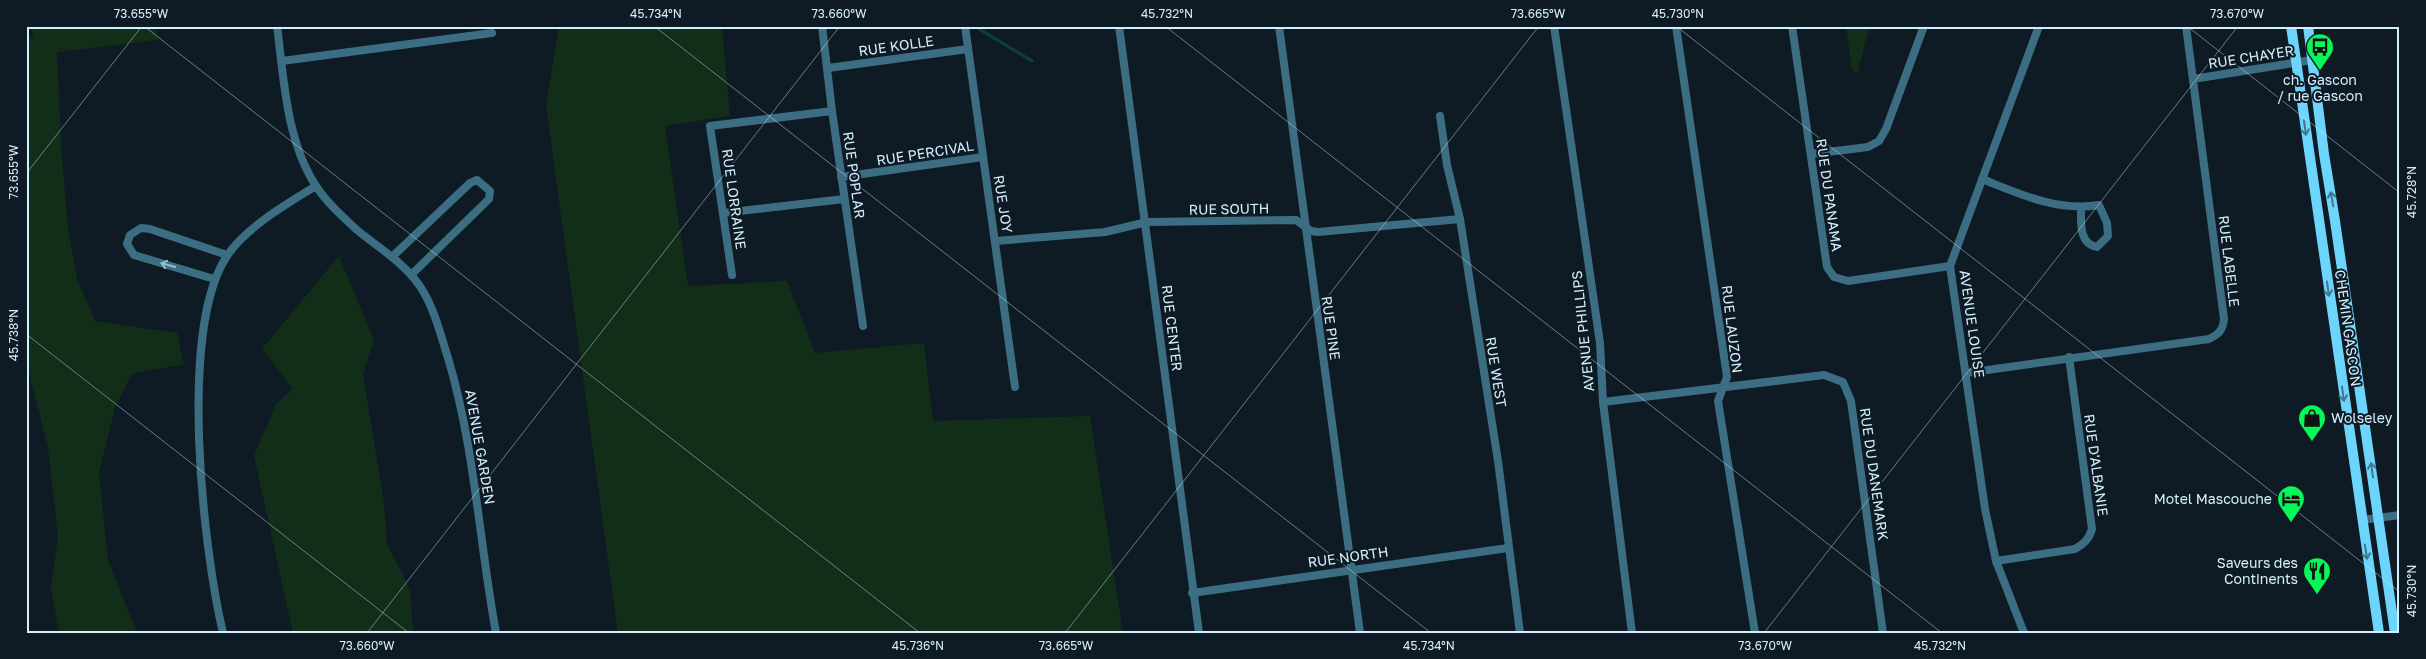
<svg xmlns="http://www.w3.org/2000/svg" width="2426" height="659" font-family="'Golos Text',sans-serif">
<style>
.green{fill:#122e18}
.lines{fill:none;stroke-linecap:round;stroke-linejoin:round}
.stream{stroke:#0b413a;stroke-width:3}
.minor{stroke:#3b6e82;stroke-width:8}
.secondary{stroke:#6dd5fb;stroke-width:10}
.oneway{stroke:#3e7890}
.oneway2{stroke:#96bbcc}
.ticks{fill:none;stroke:#d3effe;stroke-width:1;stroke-opacity:0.45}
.labels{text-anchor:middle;stroke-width:4;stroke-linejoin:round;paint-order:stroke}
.street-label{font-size:14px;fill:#d3effe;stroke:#0f1b24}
.poi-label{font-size:14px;fill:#d3effe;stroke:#0f1b24;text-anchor:end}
.neatline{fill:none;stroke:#d3effe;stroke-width:2}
.ticks-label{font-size:12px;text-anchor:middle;fill:#d3effe}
</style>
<rect width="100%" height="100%" fill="#0f1b24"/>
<!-- green -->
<g class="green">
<path d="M31,26H155L158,40L57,52L61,144L68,228L77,279L95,321L177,333L184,364L132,374L115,407L99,472L108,560L137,633H59L51,588L58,538L48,446L31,382L26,345V43L33,36Z"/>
<path d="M559,26H722L730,116L665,126L688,286L787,281L815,353L924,343L933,421L1090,416L1123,633H618L546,105Z"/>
<path d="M1846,26H1870L1857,73L1852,69Z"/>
<path d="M339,256L374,340L363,374L384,503L387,544L410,589L413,633H293L254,456L276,404L293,389L262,349Z"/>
</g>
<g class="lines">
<!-- stream -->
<path class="stream" d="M974,26L1032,61"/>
<!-- minor -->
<g class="minor">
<path d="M277,26C284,79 286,140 316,186C327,203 343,217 357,230C380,249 408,265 423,291C435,311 441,336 448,358C475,448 479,541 496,633"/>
<path d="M822,26L832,111L863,326"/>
<path d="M965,26L1015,387"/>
<path d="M1119,26L1199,633"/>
<path d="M1279,26L1360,633"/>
<path d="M1554,26L1600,343L1603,402L1632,633"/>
<path d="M1676,26L1727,377L1718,401L1755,633"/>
<path d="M1792,26L1827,267L1834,277L1848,281L1950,266"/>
<path d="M282,61L492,33"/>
<path d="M828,68L968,49"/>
<path d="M2193,79L2312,60"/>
<path d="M1440,116L1447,165L1460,219L1498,461L1520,633"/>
<path d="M1811,154L1868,147L1879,141L1886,129L1924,26"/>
<path d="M841,177L983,157"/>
<path d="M1982,179C2020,194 2057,212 2099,205L2107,223L2108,236L2097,247C2079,244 2081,223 2081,208"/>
<path d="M723,213L844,199"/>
<path d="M996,241L1105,232L1147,222L1296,220L1311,231L1318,232L1460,219"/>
<path d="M392,257L470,183L477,180L490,191L489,199L411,275"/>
<path d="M732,275L710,126L832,111"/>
<path d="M214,279L134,255L127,244L130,235L141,228L150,229L227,255"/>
<path d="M1966,373L2209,339C2219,334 2223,330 2224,319L2186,26"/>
<path d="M1603,402L1824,375L1843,382L1851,401L1883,633"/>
<path d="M2362,520L2400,515"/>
<path d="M1996,561L2075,549C2084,544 2089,539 2092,529L2069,357"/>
<path d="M1192,593L1508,548"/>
<path d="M223,633C203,548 178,329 227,256C245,228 288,203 316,186"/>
<path d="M2024,633L1996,561L1985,509L1950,266L2039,26"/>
</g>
<!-- secondary -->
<g class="secondary">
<path d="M2291,26L2379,633"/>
<path d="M2308,26L2324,154L2335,221L2395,633"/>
</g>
</g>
<!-- one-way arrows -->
<defs><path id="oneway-shaft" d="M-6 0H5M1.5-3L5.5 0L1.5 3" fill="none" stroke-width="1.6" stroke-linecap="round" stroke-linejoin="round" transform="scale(1.25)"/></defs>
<g class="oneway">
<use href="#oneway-shaft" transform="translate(2305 128) rotate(82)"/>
<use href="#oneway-shaft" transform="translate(2332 199) rotate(-100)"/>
<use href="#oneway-shaft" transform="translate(2328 289) rotate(82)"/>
<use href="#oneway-shaft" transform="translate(2343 394) rotate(82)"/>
<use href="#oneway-shaft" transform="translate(2372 470) rotate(-98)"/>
<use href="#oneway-shaft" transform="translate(2366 552) rotate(81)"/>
</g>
<use class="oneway2" href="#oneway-shaft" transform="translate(168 265) rotate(-164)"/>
<!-- ticks -->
<path class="ticks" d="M144,26L920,633M654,26L1431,633M1165,26L1942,633M1676,26L2400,592M2187,26L2400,193M26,174L142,26M26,334L409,633M367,633L840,26M1065,633L1539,26M1764,633L2238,26"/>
<!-- icons -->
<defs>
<g id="bus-pin" transform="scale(1.4375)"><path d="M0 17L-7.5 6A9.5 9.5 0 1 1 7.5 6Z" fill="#07f658" stroke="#0f1b24"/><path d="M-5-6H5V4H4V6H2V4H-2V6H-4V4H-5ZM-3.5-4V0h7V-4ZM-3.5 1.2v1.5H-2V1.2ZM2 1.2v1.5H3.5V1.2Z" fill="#111"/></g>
<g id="shop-pin" transform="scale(1.4375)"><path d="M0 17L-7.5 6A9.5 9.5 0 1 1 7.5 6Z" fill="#07f658" stroke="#0f1b24"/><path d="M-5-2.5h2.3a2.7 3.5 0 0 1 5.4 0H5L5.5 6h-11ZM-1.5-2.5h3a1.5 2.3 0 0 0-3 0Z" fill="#111"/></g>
<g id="hotel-pin" transform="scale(1.4375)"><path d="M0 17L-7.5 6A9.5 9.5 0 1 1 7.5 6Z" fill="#07f658" stroke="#0f1b24"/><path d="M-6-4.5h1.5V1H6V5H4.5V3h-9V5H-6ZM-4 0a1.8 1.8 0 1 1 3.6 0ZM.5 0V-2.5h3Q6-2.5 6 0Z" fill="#111"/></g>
<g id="restaurant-pin" transform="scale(1.4375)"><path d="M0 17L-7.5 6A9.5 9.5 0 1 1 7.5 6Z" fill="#07f658" stroke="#0f1b24"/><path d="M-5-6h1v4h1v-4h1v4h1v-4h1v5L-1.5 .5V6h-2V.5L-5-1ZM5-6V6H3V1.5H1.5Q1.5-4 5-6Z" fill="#111"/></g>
</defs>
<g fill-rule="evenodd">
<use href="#bus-pin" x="2320" y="47"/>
<use href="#shop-pin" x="2312" y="418"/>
<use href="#hotel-pin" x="2291" y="499"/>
<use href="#restaurant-pin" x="2317" y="571"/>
</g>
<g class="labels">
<!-- street labels -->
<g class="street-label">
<text transform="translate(896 46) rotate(-8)" y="5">RUE KOLLE</text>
<text transform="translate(2251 57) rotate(-9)" y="5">RUE CHAYER</text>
<text transform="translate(925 153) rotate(-9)" y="5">RUE PERCIVAL</text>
<text transform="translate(854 175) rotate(82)" y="5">RUE POPLAR</text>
<text transform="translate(1829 195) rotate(82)" y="5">RUE DU PANAMA</text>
<text transform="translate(734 199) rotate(82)" y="5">RUE LORRAINE</text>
<text transform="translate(1003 204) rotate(81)" y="5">RUE JOY</text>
<text transform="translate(1229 209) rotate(-1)" y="5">RUE SOUTH</text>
<text transform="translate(2229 261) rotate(83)" y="5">RUE LABELLE</text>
<text transform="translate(1972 324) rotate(82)" y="5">AVENUE LOUISE</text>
<text transform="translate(1172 328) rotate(83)" y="5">RUE CENTER</text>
<text transform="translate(1331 328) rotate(82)" y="5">RUE PINE</text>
<text transform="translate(2348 328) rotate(82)" y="5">CHEMIN GASCON</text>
<text transform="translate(1732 329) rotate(83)" y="5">RUE LAUZON</text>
<text transform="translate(1583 331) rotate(-96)" y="5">AVENUE PHILLIPS</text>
<text transform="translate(1496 372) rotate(81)" y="5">RUE WEST</text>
<text transform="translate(480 447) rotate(80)" y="5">AVENUE GARDEN</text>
<text transform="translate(2096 465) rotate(82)" y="5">RUE D'ALBANIE</text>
<text transform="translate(1874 474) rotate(82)" y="5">RUE DU DANEMARK</text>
<text transform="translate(1348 557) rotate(-8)" y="5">RUE NORTH</text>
</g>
<!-- poi labels -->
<g class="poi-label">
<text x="2320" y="85" text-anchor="middle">ch. Gascon<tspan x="2320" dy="16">/ rue Gascon</tspan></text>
<text x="2331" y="423" text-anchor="start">Wolseley</text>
<text x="2272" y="504">Motel Mascouche</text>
<text x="2298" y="568">Saveurs des<tspan x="2298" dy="16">Continents</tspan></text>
</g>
</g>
<!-- border -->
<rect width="2426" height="659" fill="none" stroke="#0f1b24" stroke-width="55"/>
<rect x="28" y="28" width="2370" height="604" class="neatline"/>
<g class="ticks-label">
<text x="141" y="18">73.655°W</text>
<text x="656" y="18">45.734°N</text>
<text x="839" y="18">73.660°W</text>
<text x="1167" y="18">45.732°N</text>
<text x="1538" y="18">73.665°W</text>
<text x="1678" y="18">45.730°N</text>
<text x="2237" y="18">73.670°W</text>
<text transform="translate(14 172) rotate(-90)" y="4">73.655°W</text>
<text transform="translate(2412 192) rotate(-90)" y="4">45.728°N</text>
<text transform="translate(14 335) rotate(-90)" y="4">45.738°N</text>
<text transform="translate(2412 591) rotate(-90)" y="4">45.730°N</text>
<text x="367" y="650">73.660°W</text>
<text x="918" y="650">45.736°N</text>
<text x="1066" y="650">73.665°W</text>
<text x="1429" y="650">45.734°N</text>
<text x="1765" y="650">73.670°W</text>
<text x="1940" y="650">45.732°N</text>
</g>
</svg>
